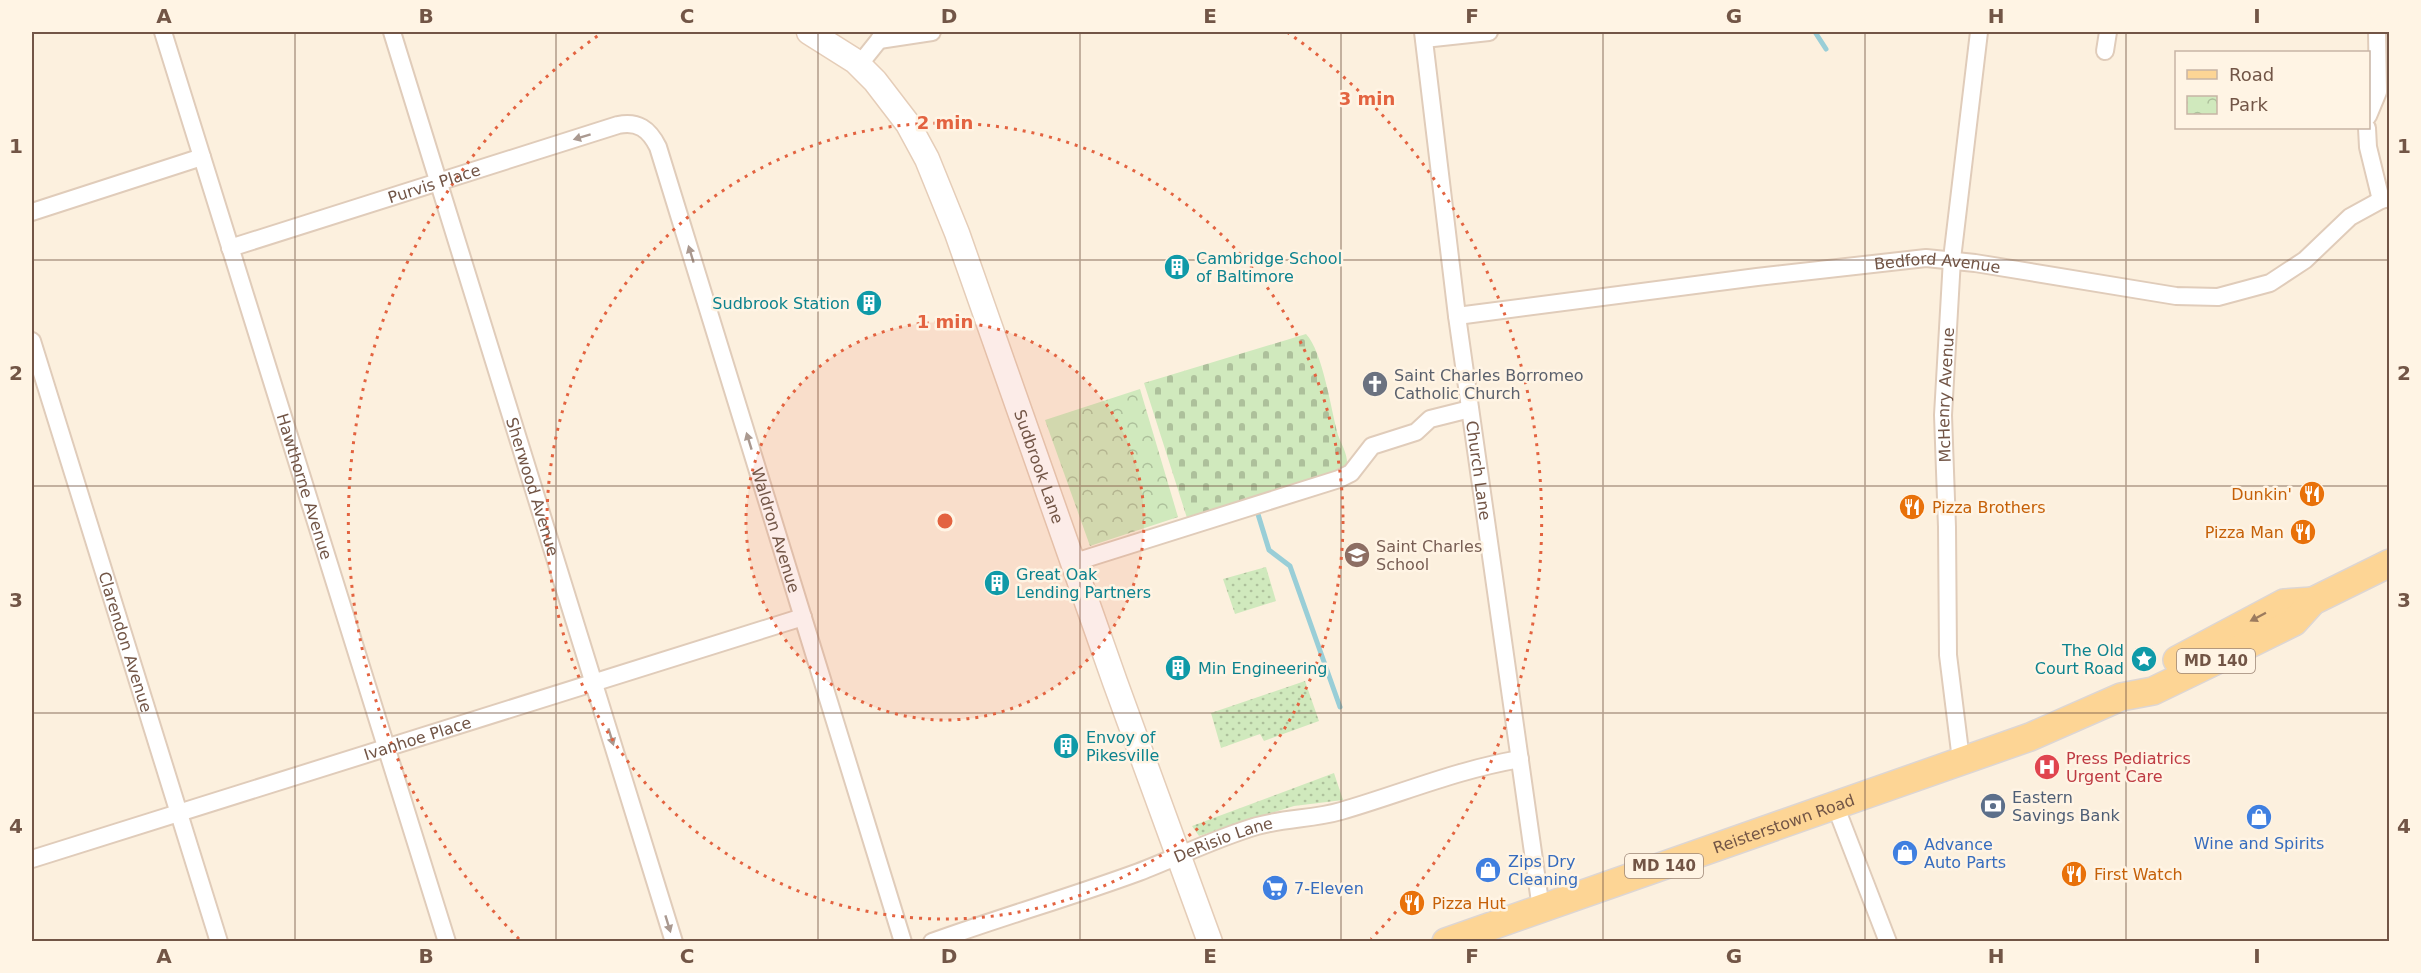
<svg xmlns="http://www.w3.org/2000/svg" width="2421" height="973" font-family="'DejaVu Sans',sans-serif">
<style>
.grass{fill:url(#grass-dots)}
.cemetery{fill:url(#cemetery-stones)}
.park{fill:url(#park-crowns)}
.lines{fill:none;stroke-linecap:round;stroke-linejoin:round}
.stream{stroke:#99ced7;stroke-width:5}
.street-casing{stroke:#e0ccba;stroke-width:20}
.secondary-casing{stroke:#e5cdb8;stroke-width:27}
.primary-casing{stroke:#ddd6d3;stroke-width:30}
.street{stroke:#fff;stroke-width:16}
.secondary{stroke:#fff;stroke-width:24}
.primary{stroke:#fdd595;stroke-width:27}
.oneway{fill:#aa9990}
.oneway2{fill:#9c7b5e}
.grid{fill:none;stroke:#725546;stroke-width:1.5;stroke-opacity:0.55}
.ring{fill:none;stroke:#e36340;stroke-width:3;stroke-dasharray:3 6}
.labels{text-anchor:middle;stroke-width:5;stroke-linejoin:round;paint-order:stroke}
.shield{fill:#fff4e4;stroke:#9c8575;stroke-width:1.5}
.shield-label{font-size:15px;font-weight:bold;fill:#725546}
.street-label{font-size:16px;fill:#725546;stroke:#fff4e4}
.culture-label{font-size:16px;fill:#0d838f;stroke:#fff4e4;text-anchor:start}
.worship-label{font-size:16px;fill:#5b616d;stroke:#fff4e4;text-anchor:start}
.food-label{font-size:16px;fill:#c56008;stroke:#fff4e4;text-anchor:start}
.education-label{font-size:16px;fill:#785e54;stroke:#fff4e4;text-anchor:start}
.health-label{font-size:16px;fill:#be3a42;stroke:#fff4e4;text-anchor:start}
.service-label{font-size:16px;fill:#4e5e75;stroke:#fff4e4;text-anchor:start}
.shop-label{font-size:16px;fill:#366cbe;stroke:#fff4e4;text-anchor:start}
.centre{fill:#e36340;stroke:#fff4e4;stroke-width:3}
.ring-label{font-size:18px;text-anchor:middle;font-weight:bold;fill:#e36340;stroke:#fff4e4;stroke-width:5;stroke-linejoin:round;paint-order:stroke}
.neatline{fill:none;stroke:#725546;stroke-width:2}
.grid-label{font-size:20px;text-anchor:middle;font-weight:bold;fill:#725546}
</style>
<defs>
<pattern id="grass-dots" width="8" height="8" patternUnits="userSpaceOnUse" patternTransform="scale(1.5)"><rect width="8" height="8" fill="#d0e9bd"/><path d="M2 2h.1M6 6h.1" fill="none" stroke="#adc09b" stroke-width="1.8" stroke-linecap="round"/></pattern>
<pattern id="cemetery-stones" width="16" height="16" patternUnits="userSpaceOnUse" patternTransform="scale(1.5)"><rect width="16" height="16" fill="#d0e9bd"/><path d="M2 7V4a2 2 0 0 1 4 0v3zM10 15v-3a2 2 0 0 1 4 0v3z" fill="#adc09b"/></pattern>
<pattern id="park-crowns" width="20" height="18" patternUnits="userSpaceOnUse" patternTransform="scale(1.5)"><rect width="20" height="18" fill="#d0e9bd"/><path d="M2 6a3 3 0 1 1 6 0M12 15a3 3 0 1 1 6 0" fill="none" stroke="#adc09b"/></pattern>
</defs>
<rect width="100%" height="100%" fill="#fcf0de"/>
<!-- grass -->
<g class="grass">
<path d="M1266,567L1276,601L1235,614L1223,579Z"/>
<path d="M1305,681L1319,721L1264,741L1260,734L1221,748L1211,713Z"/>
<path d="M1334,773L1343,800L1294,806L1199,836L1192,826Z"/>
</g>
<!-- cemetery -->
<path class="cemetery" d="M1306,334C1323,352 1331,410 1338,435C1342,446 1348,454 1347,466L1340,470L1187,518L1144,383Z"/>
<!-- park -->
<path class="park" d="M1140,389L1178,517L1090,546L1045,420Z"/>
<g class="lines">
<!-- stream -->
<g class="stream">
<path d="M1815,32L1826,49"/>
<path d="M1257,511L1269,550L1290,566L1340,707"/>
</g>
<!-- street casing -->
<g class="street-casing">
<g id="street">
<path id="s1" d="M163,32L447,942"/>
<path id="s2" d="M392,32L674,942"/>
<path id="s3" d="M1423,32L1457,316L1541,909"/>
<path d="M1424,39L1489,32"/>
<path d="M879,40L932,32"/>
<path d="M2105,51L2108,32"/>
<path d="M859,65L879,40L883,32"/>
<path d="M2368,116L2378,92L2377,32"/>
<path d="M2367,128L2368,147L2381,200"/>
<path d="M32,212L202,157"/>
<path id="s4" d="M230,248L618,125C638,121 649,129 658,147L903,942"/>
<path id="s5" d="M1457,316L1757,277L1926,258L1975,263L2176,296L2218,297L2270,283L2305,260L2350,217L2381,200L2390,198"/>
<path id="s6" d="M32,341L219,942"/>
<path d="M1072,563L1339,479L1351,473L1372,446L1416,432L1430,419L1470,409"/>
<path id="s7" d="M1961,760L1948,655L1947,527L1943,415L1952,259L1979,32"/>
<path d="M1835,805L1888,942"/>
<path id="s8" d="M32,859L803,617"/>
<path id="s9" d="M932,942C1001,917 1071,897 1139,872C1178,857 1216,838 1257,826C1285,818 1314,819 1341,811C1403,793 1456,770 1520,759"/>
</g>
</g>
<!-- secondary casing -->
<g class="secondary-casing">
<g id="secondary">
<path id="s10" d="M809,32L855,61L875,81L908,124L927,159L957,233L1115,682L1210,942"/>
</g>
</g>
<!-- primary casing -->
<g class="primary-casing">
<g id="primary">
<path d="M2177,660L2284,603L2313,601"/>
<path id="s11" d="M1446,942L2030,737L2121,697L2153,691L2215,661L2294,622L2313,601L2390,563"/>
</g>
</g>
<!-- street -->
<use href="#street" class="street"/>
<!-- secondary -->
<use href="#secondary" class="secondary"/>
<!-- primary -->
<use href="#primary" class="primary"/>
</g>
<!-- one-way arrows -->
<defs><path id="oneway-solid" d="M-6-.8H1V-3.2L6.5 0L1 3.2V.8H-6Z" transform="scale(1.5)"/></defs>
<g class="oneway">
<use href="#oneway-solid" transform="translate(582 137) rotate(163)"/>
<use href="#oneway-solid" transform="translate(691 254) rotate(-107)"/>
<use href="#oneway-solid" transform="translate(749 441) rotate(-107)"/>
<use href="#oneway-solid" transform="translate(611 737) rotate(73)"/>
<use href="#oneway-solid" transform="translate(668 924) rotate(73)"/>
</g>
<use class="oneway2" href="#oneway-solid" transform="translate(2258 617) rotate(152)"/>
<!-- grid -->
<path class="grid" d="M295,32V942M556,32V942M818,32V942M1080,32V942M1341,32V942M1603,32V942M1865,32V942M2126,32V942M32,260H2390M32,486H2390M32,713H2390"/>
<!-- distance rings -->
<circle cx="945" cy="521" r="199" fill="#e36340" fill-opacity=".12"/>
<g class="ring">
<circle cx="945" cy="521" r="199"/>
<circle cx="945" cy="521" r="398"/>
<path d="M519 939A597 597 0 0 1 603 32M1287 32A597 597 0 0 1 1371 939"/>
</g>
<!-- icons -->
<defs>
<g id="building-disc" transform="scale(1.35)"><circle r="9.5" fill="#0f9aa8" stroke="#fff4e4"/><path d="M-4-6H4V6H1V3H-1V6H-4ZM-2.5-4.3h1.7v1.8h-1.7ZM.8-4.3h1.7v1.8H.8ZM-2.5-1h1.7V.8h-1.7ZM.8-1h1.7V.8H.8Z" fill="#fff"/></g>
<g id="church-disc" transform="scale(1.35)"><circle r="9.5" fill="#6b7280" stroke="#fff4e4"/><path d="M-1.2-6h2.4v3.5h3.3v2.4h-3.3V6h-2.4V-.1h-3.3v-2.4h3.3Z" fill="#fff"/></g>
<g id="restaurant-disc" transform="scale(1.35)"><circle r="9.5" fill="#e8710a" stroke="#fff4e4"/><path d="M-5-6h1v4h1v-4h1v4h1v-4h1v5L-1.5 .5V6h-2V.5L-5-1ZM5-6V6H3V1.5H1.5Q1.5-4 5-6Z" fill="#fff"/></g>
<g id="school-disc" transform="scale(1.35)"><circle r="9.5" fill="#8d6e63" stroke="#fff4e4"/><path d="M0-5L7-2L0 1L-7-2ZM-4 1L0 2.5L4 1V4Q0 6-4 4Z" fill="#fff"/></g>
<g id="sight-disc" transform="scale(1.35)"><circle r="9.5" fill="#0f9aa8" stroke="#fff4e4"/><path d="M0-6L1.8-2.2L6-1.7L2.9 1.2L3.7 5.4L0 3.3L-3.7 5.4L-2.9 1.2L-6-1.7L-1.8-2.2Z" fill="#fff"/></g>
<g id="hospital-disc" transform="scale(1.35)"><circle r="9.5" fill="#e0444e" stroke="#fff4e4"/><path d="M-5-5h3v3.5h4V-5h3V5h-3V1.5h-4V5h-3Z" fill="#fff"/></g>
<g id="bank-disc" transform="scale(1.35)"><circle r="9.5" fill="#5c6f8a" stroke="#fff4e4"/><path d="M-6-4H6V4H-6ZM0-2.3a2.3 2.3 0 1 0 0 4.6a2.3 2.3 0 1 0 0-4.6Z" fill="#fff"/></g>
<g id="shop-disc" transform="scale(1.35)"><circle r="9.5" fill="#3f7fe0" stroke="#fff4e4"/><path d="M-5-2.5h2.3a2.7 3.5 0 0 1 5.4 0H5L5.5 6h-11ZM-1.5-2.5h3a1.5 2.3 0 0 0-3 0Z" fill="#fff"/></g>
<g id="supermarket-disc" transform="scale(1.35)"><circle r="9.5" fill="#3f7fe0" stroke="#fff4e4"/><path d="M-6-5.5h2.5l.6 2H6L4.5 2H-2.5L-4.4-4H-6ZM-1.5 3.2a1.3 1.3 0 1 0 .1 0ZM3 3.2a1.3 1.3 0 1 0 .1 0Z" fill="#fff"/></g>
</defs>
<g fill-rule="evenodd">
<use href="#building-disc" x="1177" y="267"/>
<use href="#building-disc" x="869" y="303"/>
<use href="#church-disc" x="1375" y="384"/>
<use href="#restaurant-disc" x="2312" y="494"/>
<use href="#restaurant-disc" x="1912" y="507"/>
<use href="#restaurant-disc" x="2303" y="532"/>
<use href="#school-disc" x="1357" y="555"/>
<use href="#building-disc" x="997" y="583"/>
<use href="#sight-disc" x="2144" y="659"/>
<use href="#building-disc" x="1178" y="668"/>
<use href="#building-disc" x="1066" y="746"/>
<use href="#hospital-disc" x="2047" y="767"/>
<use href="#bank-disc" x="1993" y="806"/>
<use href="#shop-disc" x="2259" y="817"/>
<use href="#shop-disc" x="1905" y="853"/>
<use href="#shop-disc" x="1488" y="870"/>
<use href="#restaurant-disc" x="2074" y="874"/>
<use href="#supermarket-disc" x="1275" y="888"/>
<use href="#restaurant-disc" x="1412" y="903"/>
</g>
<g class="labels">
<!-- shield labels -->
<g class="shield">
<rect x="2177" y="649" width="78" height="24" rx="4.5"/>
<rect x="1625" y="854" width="78" height="24" rx="4.5"/>
</g>
<g class="shield-label">
<text x="2216" y="666">MD 140</text>
<text x="1664" y="871">MD 140</text>
</g>
<!-- street labels -->
<g class="street-label">
<text dy="6" stroke="none"><textPath href="#s4" startOffset="214">Purvis Place</textPath></text>
<text dy="6" stroke="none"><textPath href="#s5" startOffset="484">Bedford Avenue</textPath></text>
<text dy="6" stroke="none"><textPath href="#s7" startOffset="366">McHenry Avenue</textPath></text>
<text dy="6" stroke="none"><textPath href="#s10" startOffset="504">Sudbrook Lane</textPath></text>
<text dy="6" stroke="none"><textPath href="#s3" startOffset="442">Church Lane</textPath></text>
<text dy="6" stroke="none"><textPath href="#s2" startOffset="476">Sherwood Avenue</textPath></text>
<text dy="6" stroke="none"><textPath href="#s1" startOffset="476">Hawthorne Avenue</textPath></text>
<text dy="6" stroke="none"><textPath href="#s4" startOffset="858">Waldron Avenue</textPath></text>
<text dy="6" stroke="none"><textPath href="#s6" startOffset="315">Clarendon Avenue</textPath></text>
<text dy="6" stroke="none"><textPath href="#s8" startOffset="404">Ivanhoe Place</textPath></text>
<text dy="6" stroke="none"><textPath href="#s11" startOffset="358">Reisterstown Road</textPath></text>
<text dy="6" stroke="none"><textPath href="#s9" startOffset="309">DeRisio Lane</textPath></text>
</g>
<!-- culture labels -->
<g class="culture-label">
<text x="1196" y="264">Cambridge School<tspan x="1196" dy="18">of Baltimore</tspan></text>
<text x="850" y="309" text-anchor="end">Sudbrook Station</text>
<text x="1016" y="580">Great Oak<tspan x="1016" dy="18">Lending Partners</tspan></text>
<text x="2124" y="656" text-anchor="end">The Old<tspan x="2124" dy="18">Court Road</tspan></text>
<text x="1198" y="674">Min Engineering</text>
<text x="1086" y="743">Envoy of<tspan x="1086" dy="18">Pikesville</tspan></text>
</g>
<!-- worship labels -->
<g class="worship-label">
<text x="1394" y="381">Saint Charles Borromeo<tspan x="1394" dy="18">Catholic Church</tspan></text>
</g>
<!-- food labels -->
<g class="food-label">
<text x="2292" y="500" text-anchor="end">Dunkin'</text>
<text x="1932" y="513">Pizza Brothers</text>
<text x="2284" y="538" text-anchor="end">Pizza Man</text>
<text x="2094" y="880">First Watch</text>
<text x="1432" y="909">Pizza Hut</text>
</g>
<!-- education labels -->
<g class="education-label">
<text x="1376" y="552">Saint Charles<tspan x="1376" dy="18">School</tspan></text>
</g>
<!-- health labels -->
<g class="health-label">
<text x="2066" y="764">Press Pediatrics<tspan x="2066" dy="18">Urgent Care</tspan></text>
</g>
<!-- service labels -->
<g class="service-label">
<text x="2012" y="803">Eastern<tspan x="2012" dy="18">Savings Bank</tspan></text>
</g>
<!-- shop labels -->
<g class="shop-label">
<text x="2259" y="849" text-anchor="middle">Wine and Spirits</text>
<text x="1924" y="850">Advance<tspan x="1924" dy="18">Auto Parts</tspan></text>
<text x="1508" y="867">Zips Dry<tspan x="1508" dy="18">Cleaning</tspan></text>
<text x="1294" y="894">7-Eleven</text>
</g>
</g>
<circle cx="945" cy="521" r="9" class="centre"/>
<g class="ring-label">
<text x="1367" y="105">3 min</text>
<text x="945" y="129">2 min</text>
<text x="945" y="328">1 min</text>
</g>
<!-- border -->
<rect width="2421" height="973" fill="none" stroke="#fff4e4" stroke-width="66"/>
<!-- legend -->
<rect x="2175" y="51" width="195" height="78" fill="#fff4e4" stroke="#c7b4a5" stroke-width="1.5"/>
<rect x="2187" y="70" width="30" height="9" fill="#fdd595" stroke="#c7b4a5" stroke-width="1.5"/>
<text x="2229" y="81" font-size="18" fill="#725546">Road</text>
<rect x="2187" y="96" width="30" height="18" fill="url(#park-crowns)" stroke="#c7b4a5" stroke-width="1.5"/>
<text x="2229" y="111" font-size="18" fill="#725546">Park</text>
<rect x="33" y="33" width="2355" height="907" class="neatline"/>
<g class="grid-label">
<text x="164" y="23">A</text>
<text x="426" y="23">B</text>
<text x="687" y="23">C</text>
<text x="949" y="23">D</text>
<text x="1210" y="23">E</text>
<text x="1472" y="23">F</text>
<text x="1734" y="23">G</text>
<text x="1996" y="23">H</text>
<text x="2257" y="23">I</text>
<text x="16" y="153">1</text>
<text x="2404" y="153">1</text>
<text x="16" y="380">2</text>
<text x="2404" y="380">2</text>
<text x="16" y="607">3</text>
<text x="2404" y="607">3</text>
<text x="16" y="833">4</text>
<text x="2404" y="833">4</text>
<text x="164" y="963">A</text>
<text x="426" y="963">B</text>
<text x="687" y="963">C</text>
<text x="949" y="963">D</text>
<text x="1210" y="963">E</text>
<text x="1472" y="963">F</text>
<text x="1734" y="963">G</text>
<text x="1996" y="963">H</text>
<text x="2257" y="963">I</text>
</g>
</svg>
